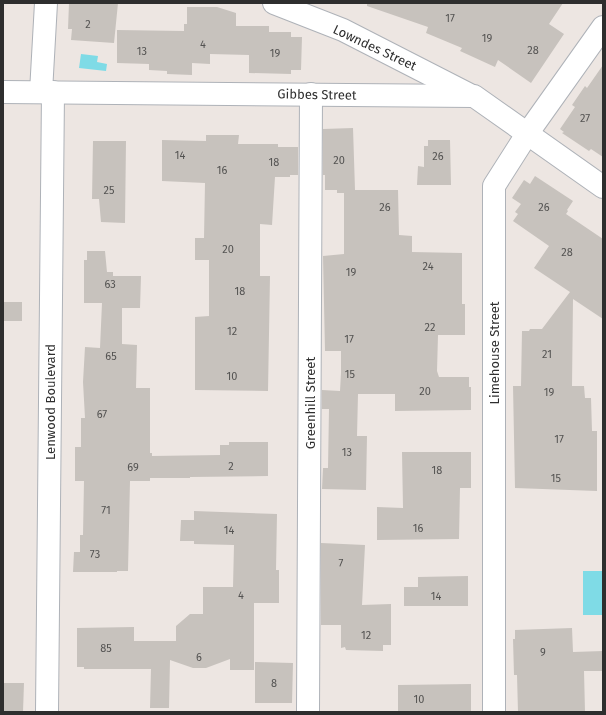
<svg xmlns="http://www.w3.org/2000/svg" width="606" height="715" font-family="'Fira Sans',sans-serif">
<style>
.water{fill:#7fdbe6}
.building{fill:#c7c2bd}
.lines{fill:none;stroke-linecap:round;stroke-linejoin:round}
.street-casing{stroke:#aeb2b8;stroke-width:24}
.street{stroke:#fff;stroke-width:22}
.labels{text-anchor:middle;stroke-width:3;stroke-linejoin:round;paint-order:stroke}
.number-label{font-size:11px;fill:#545352}
.street-label{font-size:13px;fill:#2e2e2e;stroke:#fff}
</style>
<rect width="100%" height="100%" fill="#ede6e2"/>
<!-- water -->
<g class="water">
<path d="M81,54L98,56L97,62L107,64L106,71L79,68Z"/>
<rect x="583" y="571" width="20" height="44"/>
</g>
<!-- building -->
<g class="building">
<path d="M69,3H118L114,43L71,40L72,29H68Z"/>
<path d="M367,3H563L549,24L564,34L531,83L498,60L495,67L460,51L462,48L426,33L428,27L367,6Z"/>
<path d="M187,7H217L236,13V26H269V32H291V37H302L301,70H291V74L249,73V55L210,54V64L192,63V75L167,74V71L149,70V64L117,63V30L184,31V24H187Z"/>
<path d="M603,65V157L591,149L589,151L562,133L564,132L560,129L575,107L572,105L585,86L587,88Z"/>
<path d="M353,128L355,190H398L399,235L412,236V252L462,253V304H465V335H438L437,371L439,377H469V387H471V410L395,411V394H358L357,436H367L366,490L322,489L323,468H328L329,409H322V390L340,391L341,373V351H325L323,256L344,254V193H337V190H325V175H323V129Z"/>
<path d="M206,135H239L238,144H278V147H298V175H290V177H275L272,225L260,224V276H270L268,391L195,390V317L209,316V260H195V238H204L205,183L162,181V140L206,141Z"/>
<path d="M428,140H450L451,185H417L418,166L424,167V146H428Z"/>
<path d="M93,141H126L125,223L101,222L99,199H92Z"/>
<path d="M535,176L573,201L567,210L568,211L566,214L603,239V319L573,299L572,386H584L585,398H591L592,431H597V491L515,488L513,386H521L522,331H529L530,329H542L570,292L534,268L549,246L513,221L518,214L515,212L521,204L512,198L524,180L530,184Z"/>
<path d="M87,251H105L107,272H113V276H141L140,308H122V344L137,345L136,388H150V453H152V456L220,455V445H229V442H268V476L190,477V478H150V481H130L128,571H117V572H73L74,552H80V535H83L84,481H75V447H81V418H85L83,382L85,347L100,348L102,303H84V260H87Z"/>
<rect x="3" y="302" width="19" height="19"/>
<path d="M402,452H471V488H460L459,539L377,540V507L403,508Z"/>
<path d="M194,511L277,514L276,570H279V603H254V670H230V659L206,668H193L170,660L169,708H150L151,669H84V667H77V628L134,627V641H176V626L190,614H203V587H233L234,545L194,544V541H180L181,520H194Z"/>
<path d="M321,543L365,545L362,605L391,604V645H383V651L346,650L345,647L341,648V625H321Z"/>
<path d="M468,576V606H404V587H418V577Z"/>
<path d="M572,628L573,652L603,651V671H584L585,712H518L517,675H514L513,639H515V630Z"/>
<path d="M255,662L293,663L292,703H255Z"/>
<path d="M3,683H24L23,712H3Z"/>
<path d="M471,684V712H398V685Z"/>
</g>
<g class="lines">
<!-- street casing -->
<g class="street-casing">
<g id="street">
<path d="M274,3L343,30L470,95"/>
<path d="M3,92L474,96L603,187"/>
<path d="M41,92L46,3"/>
<path d="M47,712L53,92"/>
<path d="M308,712L311,94"/>
<path d="M494,712V186L527,134L603,27"/>
</g>
</g>
<!-- street -->
<use href="#street" class="street"/>
</g>
<g class="labels">
<!-- number labels -->
<g class="number-label">
<text x="450" y="22">17</text>
<text x="88" y="28">2</text>
<text x="487" y="42">19</text>
<text x="203" y="48">4</text>
<text x="533" y="54">28</text>
<text x="142" y="55">13</text>
<text x="275" y="57">19</text>
<text x="585" y="122">27</text>
<text x="180" y="159">14</text>
<text x="438" y="160">26</text>
<text x="339" y="164">20</text>
<text x="274" y="166">18</text>
<text x="222" y="174">16</text>
<text x="109" y="194">25</text>
<text x="385" y="211">26</text>
<text x="544" y="211">26</text>
<text x="228" y="253">20</text>
<text x="567" y="256">28</text>
<text x="428" y="270">24</text>
<text x="351" y="276">19</text>
<text x="110" y="288">63</text>
<text x="240" y="295">18</text>
<text x="430" y="331">22</text>
<text x="232" y="335">12</text>
<text x="349" y="343">17</text>
<text x="547" y="358">21</text>
<text x="111" y="360">65</text>
<text x="350" y="378">15</text>
<text x="232" y="380">10</text>
<text x="425" y="395">20</text>
<text x="549" y="396">19</text>
<text x="102" y="418">67</text>
<text x="559" y="443">17</text>
<text x="347" y="456">13</text>
<text x="231" y="470">2</text>
<text x="133" y="471">69</text>
<text x="437" y="474">18</text>
<text x="556" y="482">15</text>
<text x="106" y="514">71</text>
<text x="418" y="532">16</text>
<text x="229" y="534">14</text>
<text x="95" y="558">73</text>
<text x="341" y="567">7</text>
<text x="241" y="599">4</text>
<text x="436" y="600">14</text>
<text x="366" y="639">12</text>
<text x="106" y="652">85</text>
<text x="543" y="656">9</text>
<text x="199" y="661">6</text>
<text x="274" y="687">8</text>
<text x="419" y="703">10</text>
</g>
<!-- street labels -->
<g class="street-label">
<text transform="translate(375 47) rotate(25)" y="5">Lowndes Street</text>
<text transform="translate(317 94) rotate(1)" y="5">Gibbes Street</text>
<text transform="translate(494 353) rotate(-90)" y="5">Limehouse Street</text>
<text transform="translate(50 402) rotate(-90)" y="5">Lenwood Boulevard</text>
<text transform="translate(310 403) rotate(-90)" y="5">Greenhill Street</text>
</g>
</g>
<!-- border -->
<rect width="606" height="715" fill="none" stroke="#2e2e2e" stroke-width="8"/>
</svg>
